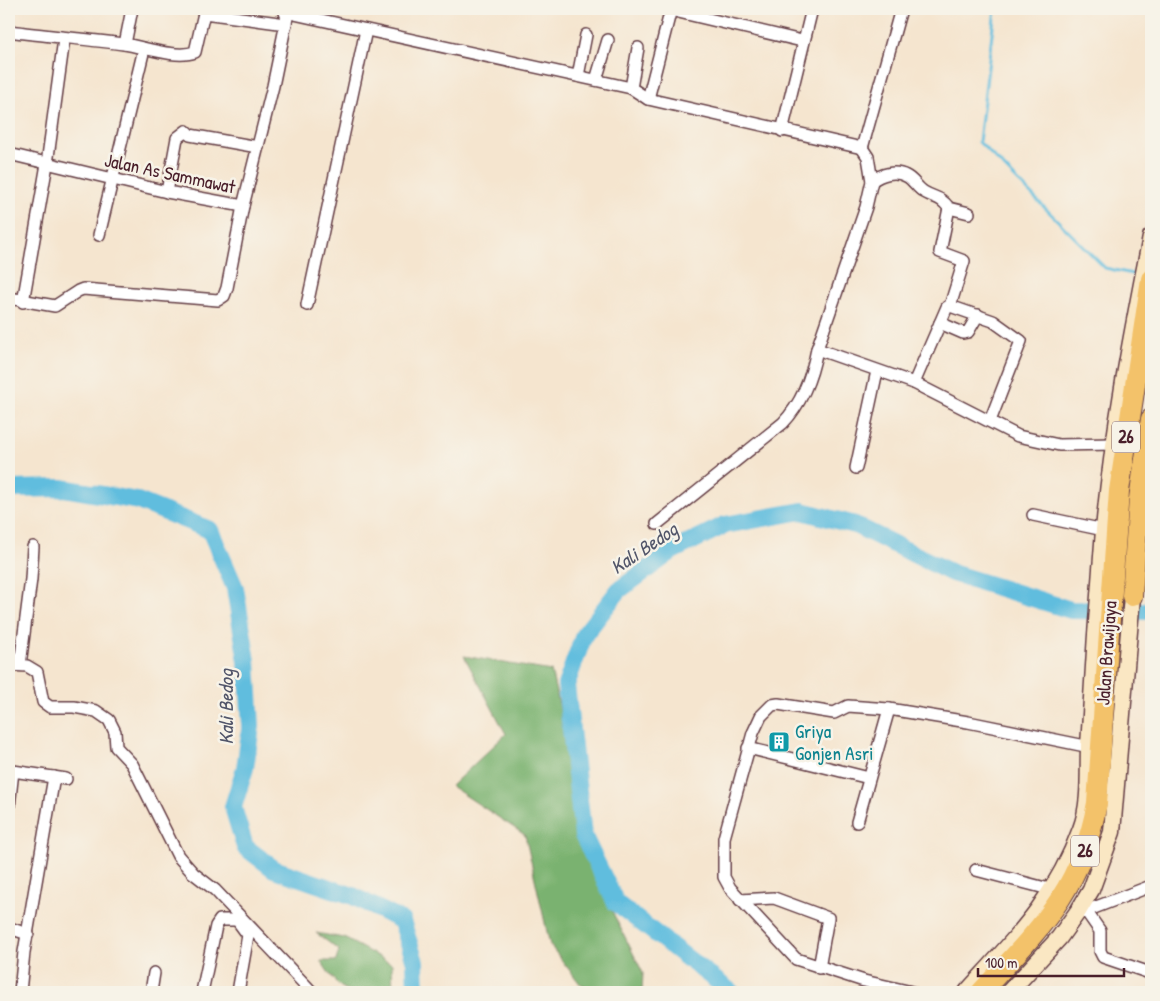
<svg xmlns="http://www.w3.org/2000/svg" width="1160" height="1001" font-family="'Patrick Hand',sans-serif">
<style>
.forest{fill:#7ab270;stroke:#62684e}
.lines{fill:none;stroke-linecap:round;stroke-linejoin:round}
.stream{stroke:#60bdde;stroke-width:3}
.river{stroke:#60bdde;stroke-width:18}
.street-casing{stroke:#643d44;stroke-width:14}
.secondary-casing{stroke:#643d44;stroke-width:19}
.highway-casing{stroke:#643d44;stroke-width:22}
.street{stroke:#fff;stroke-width:11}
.secondary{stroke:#fae7c3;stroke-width:16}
.highway{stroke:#f3c26a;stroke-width:20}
.labels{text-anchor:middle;stroke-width:5;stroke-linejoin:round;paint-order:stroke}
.shield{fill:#f7f3e8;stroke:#7e5f64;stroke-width:1}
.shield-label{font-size:18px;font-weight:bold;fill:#4a1f2b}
.street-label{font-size:19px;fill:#4a1f2b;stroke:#f7f3e8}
.culture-label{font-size:19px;fill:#0d838f;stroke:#f7f3e8;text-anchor:start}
.water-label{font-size:20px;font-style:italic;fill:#52566a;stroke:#f7f3e8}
</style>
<rect width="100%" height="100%" fill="#f7f3e8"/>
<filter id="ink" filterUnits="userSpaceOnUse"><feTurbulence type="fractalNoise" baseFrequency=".02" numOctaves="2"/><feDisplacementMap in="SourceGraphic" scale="10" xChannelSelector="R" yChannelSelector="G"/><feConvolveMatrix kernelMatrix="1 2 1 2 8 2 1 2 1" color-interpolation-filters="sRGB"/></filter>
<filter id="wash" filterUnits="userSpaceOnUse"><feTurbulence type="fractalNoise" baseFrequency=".0096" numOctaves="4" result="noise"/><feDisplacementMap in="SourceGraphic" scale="20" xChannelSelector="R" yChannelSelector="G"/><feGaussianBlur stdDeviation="1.12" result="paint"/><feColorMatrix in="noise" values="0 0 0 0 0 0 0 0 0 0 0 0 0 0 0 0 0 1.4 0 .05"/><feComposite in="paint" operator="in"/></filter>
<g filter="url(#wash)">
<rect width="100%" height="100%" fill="#f5e5cf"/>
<!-- forest -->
<g class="forest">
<path d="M464,656L551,671L560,708L576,839L643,973L642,992H595L581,985L550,945L525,835L451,786L506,734Z"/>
<path d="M316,933L344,938L392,964L393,992C349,992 346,1001 321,961H336L339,950Z"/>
</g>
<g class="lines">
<!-- stream -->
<path class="stream" d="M995,9L979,142L1105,268L1137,275"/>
<!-- river -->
<g class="river">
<path d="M9,489L63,488L138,501L210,530L235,588L247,661L251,726L245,768L233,807L245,847L274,869L353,896L402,921L415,962L416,992"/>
<path d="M731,992L616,903L583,835L566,685L584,635L619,590L672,551L725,525L802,511L855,525L952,573L1071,610L1151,611"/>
</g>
</g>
</g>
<g filter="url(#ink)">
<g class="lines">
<!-- street casing -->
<g class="street-casing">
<g id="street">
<path d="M670,10L802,41"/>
<path d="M285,12L631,88L648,99L862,148L868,157L872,181L866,207L817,349L914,383L1018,436L1059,445L1114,444"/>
<path d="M9,31C47,36 85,39 124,44C144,47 176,59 195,52L204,13L286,24"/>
<path d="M125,44L132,9"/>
<path d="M578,76L586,35"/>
<path d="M596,80L608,40"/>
<path d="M631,88L638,48"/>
<path d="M648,99L671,9"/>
<path d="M782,131L812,9"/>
<path d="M862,148L901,9"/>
<path d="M9,154L167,192L243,206L273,86L287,18L284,9"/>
<path d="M872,181C881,174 895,170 906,176C913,179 917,188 924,192C936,199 940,196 949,208L940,252L964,261L950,306L947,307L914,383"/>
<path d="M167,192L177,138L186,131L190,135L258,147"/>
<path d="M949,208L969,213"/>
<path d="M99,235L144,49"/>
<path d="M9,298L55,306L78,291L83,289L218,300L224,296L227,288L243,206"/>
<path d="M23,302L47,164L64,39"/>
<path d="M307,305L366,30"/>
<path d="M950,306L993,321L1021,341L990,421"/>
<path d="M940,323L963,333L968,332L978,315"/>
<path d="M856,468L877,371"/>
<path d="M1033,515L1104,530"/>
<path d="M657,524L783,423C802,403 812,376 817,349"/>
<path d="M9,665L27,666L37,672L43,702L50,707H74L96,711L109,720L115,732L116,747L132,764L178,856L193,873L215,890L312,992"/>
<path d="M20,665L31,579L33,547"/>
<path d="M748,748L869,778"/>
<path d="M9,807L13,771L66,779"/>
<path d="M857,822L889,709"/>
<path d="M976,870L1053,890"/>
<path d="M740,900L774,898L828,918L819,968"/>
<path d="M1079,910L1086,911L1151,886"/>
<path d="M1086,911L1100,931V951L1103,957L1147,972"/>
<path d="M9,928L28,934"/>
<path d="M20,992L24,952L54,777"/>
<path d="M151,992L154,973"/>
<path d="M202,992L216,926L220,920H237L248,935L238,992"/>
<path d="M912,992L864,981L796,959L730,888L724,877V838L753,733L761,716L772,705L778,704L834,713L848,706L889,709L968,722L1095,748"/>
</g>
</g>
<!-- secondary casing -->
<g class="secondary-casing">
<g id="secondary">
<path d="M967,992C1015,939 1056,899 1081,829C1091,803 1088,773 1089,746C1093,674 1098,602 1104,530C1113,431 1132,334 1151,237"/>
<path d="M1009,992L1059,938L1079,910L1091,890L1112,832L1132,596"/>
</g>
</g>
<!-- highway casing -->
<g class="highway-casing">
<g id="highway">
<path d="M1132,596L1139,499L1151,419"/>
<path d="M981,992C1039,929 1081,891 1097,803L1119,491L1151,279"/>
</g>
</g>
<!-- street -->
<use href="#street" class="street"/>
<!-- secondary -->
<use href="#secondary" class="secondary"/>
<!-- highway -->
<use href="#highway" class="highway"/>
</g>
</g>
<!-- icons -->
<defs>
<g id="building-square" transform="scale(1.125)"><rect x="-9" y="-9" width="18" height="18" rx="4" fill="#0f9aa8" stroke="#f7f3e8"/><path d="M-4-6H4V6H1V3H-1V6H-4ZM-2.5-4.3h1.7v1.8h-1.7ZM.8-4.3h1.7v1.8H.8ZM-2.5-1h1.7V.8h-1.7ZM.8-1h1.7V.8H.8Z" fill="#fff"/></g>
</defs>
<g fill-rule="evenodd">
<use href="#building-square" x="779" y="742"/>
</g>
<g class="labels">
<!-- shield labels -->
<g class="shield">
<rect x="1112" y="421.5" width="28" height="31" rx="4"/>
<rect x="1071" y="835.5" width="28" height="31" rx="4"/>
</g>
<g class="shield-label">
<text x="1126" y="443">26</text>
<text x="1085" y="857">26</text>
</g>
<!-- street labels -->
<g class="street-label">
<text transform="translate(170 173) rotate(12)" y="7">Jalan As Sammawat</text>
<text transform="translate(1106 653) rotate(-86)" y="7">Jalan Brawijaya</text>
</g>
<!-- culture labels -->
<g class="culture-label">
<text x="795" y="738">Griya<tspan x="795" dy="22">Gonjen Asri</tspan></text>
</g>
<!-- water labels -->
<g class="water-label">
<text transform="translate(644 548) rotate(-34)" y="7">Kali Bedog</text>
<text transform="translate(226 707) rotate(-90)" y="7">Kali Bedog</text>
</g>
</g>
<!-- margin -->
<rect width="1160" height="1001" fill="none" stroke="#f7f3e8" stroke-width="30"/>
<!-- scale -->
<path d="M978 968v8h146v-8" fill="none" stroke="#4a1f2b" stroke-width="2.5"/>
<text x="985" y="968" font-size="15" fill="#4a1f2b" stroke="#f7f3e8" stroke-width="4" paint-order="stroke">100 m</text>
</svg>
